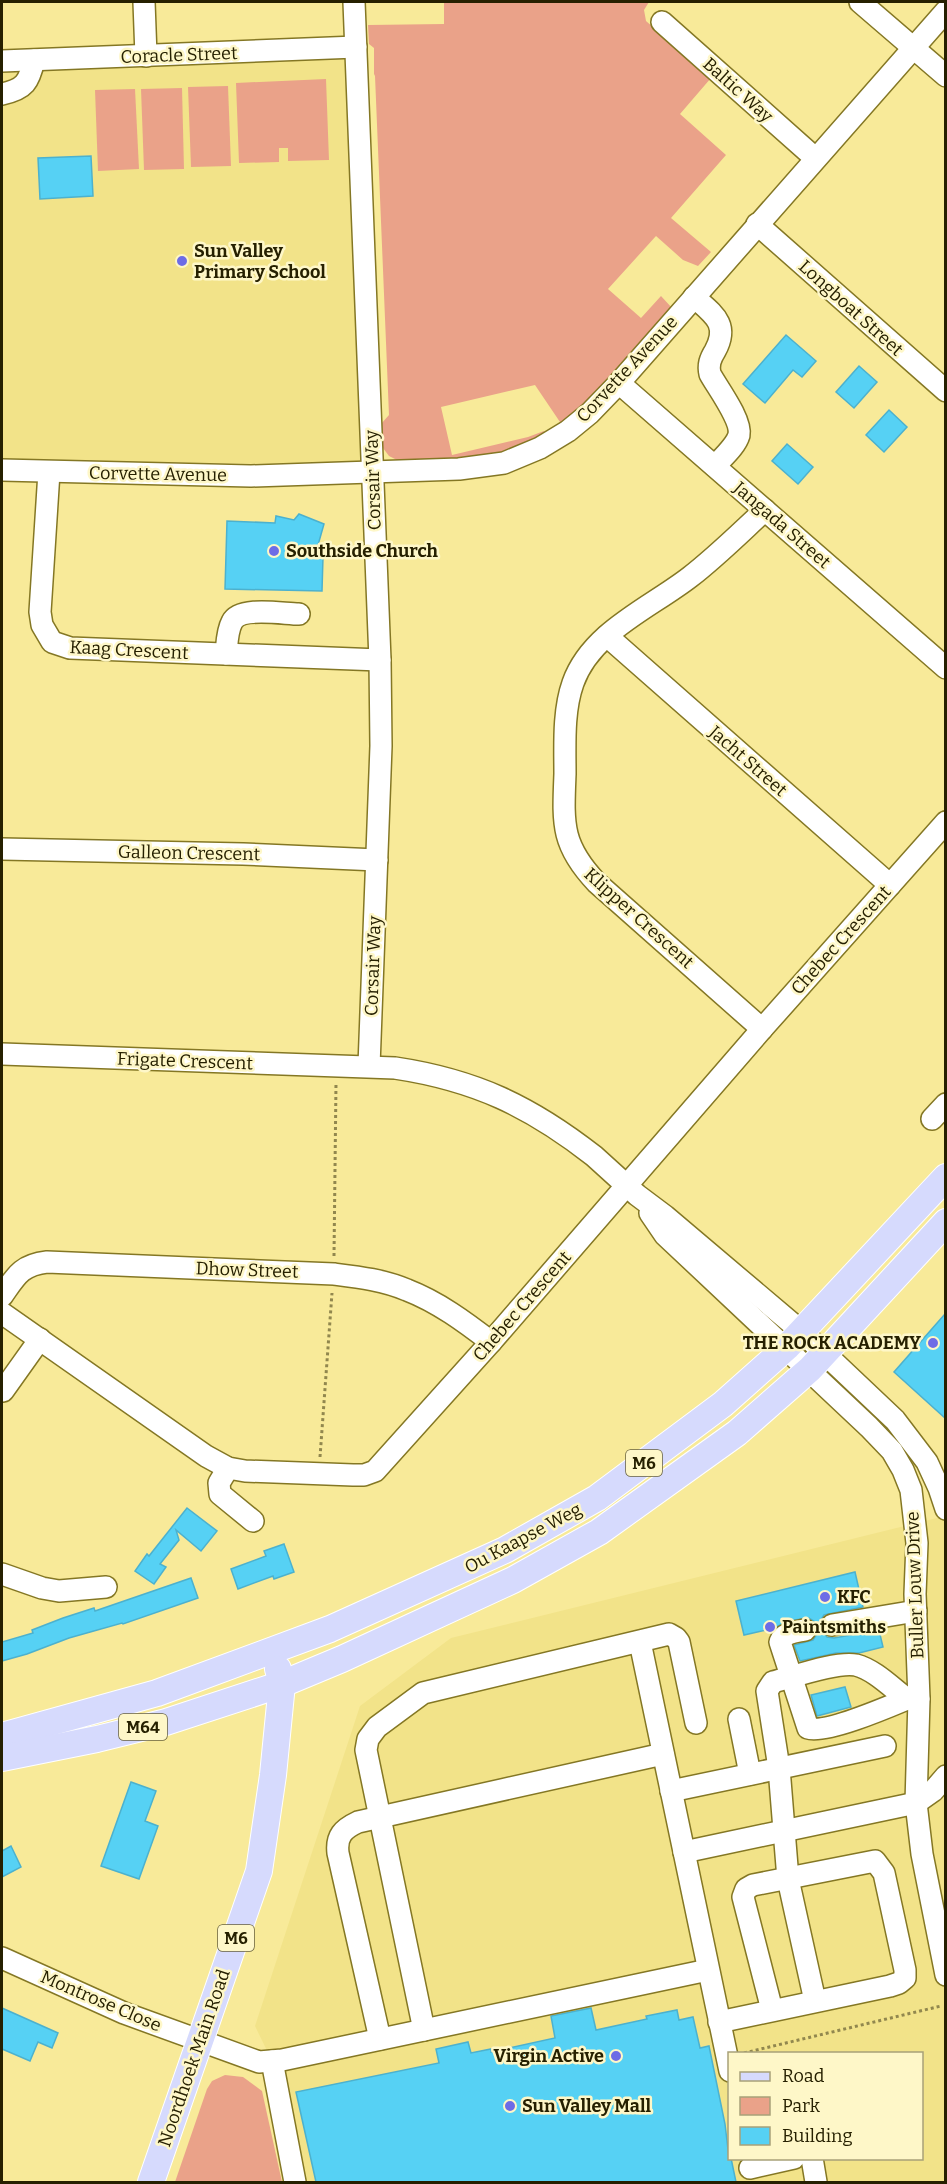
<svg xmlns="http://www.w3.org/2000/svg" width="947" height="2184" font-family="Bitter,serif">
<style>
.built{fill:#f2e389;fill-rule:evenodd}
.green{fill:#eaa289}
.building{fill:#56d1f4;stroke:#4cb1ce;stroke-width:1.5}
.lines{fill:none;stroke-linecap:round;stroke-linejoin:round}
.minor-casing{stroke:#847724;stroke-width:24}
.major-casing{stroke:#fff;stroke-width:28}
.path{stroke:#91874e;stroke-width:3;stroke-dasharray:3 3;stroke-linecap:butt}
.minor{stroke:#fff;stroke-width:21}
.major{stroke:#d6dafd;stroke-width:26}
.poi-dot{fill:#6d6ce6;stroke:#fef7c8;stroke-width:2}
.labels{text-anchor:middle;stroke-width:5;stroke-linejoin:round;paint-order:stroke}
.shield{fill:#fef7c8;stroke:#67603c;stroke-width:1.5}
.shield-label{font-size:16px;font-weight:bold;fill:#262000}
.street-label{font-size:18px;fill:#262000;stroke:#fef7c8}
.poi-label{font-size:18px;font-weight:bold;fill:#262000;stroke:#fef7c8;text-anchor:start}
</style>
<rect width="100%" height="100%" fill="#f8ea99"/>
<!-- built -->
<g class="built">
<path d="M357,51L368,465L2,460V62Z"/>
<path d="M945,1516V2182H295L272,2061L255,2026L360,1706L451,1638ZM730,2054H922V2158H730Z"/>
</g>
<!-- green -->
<g class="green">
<path d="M444,2H649L644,10L646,21L711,78L680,114L726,155L671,218L711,252L698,266L683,260L656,236L608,289L641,318L661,296L672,308L598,392L562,425L535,385L441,407L452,455L528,437L544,431L545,435L507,452L476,458L401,462L389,456L383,448L381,424L389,415L375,76L374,74V48L369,44L368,25L444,24Z"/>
<path d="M326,79L329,160L288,161V148H279V162L239,163L236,83Z"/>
<path d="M228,86L231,166L191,167L188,87Z"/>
<path d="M182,88L184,169L144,170L141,89Z"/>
<path d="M135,89L139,169L98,171L95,90Z"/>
<path d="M225,2075L243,2077L262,2091L282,2182H175L207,2089L212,2081Z"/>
</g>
<!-- building -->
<g class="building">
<path d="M91,156L93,196L40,199L38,158Z"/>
<path d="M786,335L816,361L802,377L793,370L765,403L743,384Z"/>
<path d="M859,366L877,382L854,408L836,392Z"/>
<path d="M889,410L907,427L884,452L866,435Z"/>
<path d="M787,444L813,467L798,484L772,461Z"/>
<path d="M299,514L324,524L318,545L323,557L322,591L225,589L227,521L275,523L276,516L294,520Z"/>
<path d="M945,1314V1418L894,1372Z"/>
<path d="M187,1508L217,1531L201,1551L176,1530L179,1540L160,1564L166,1567L154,1584L135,1571L147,1554L149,1556Z"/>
<path d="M284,1544L294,1572L274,1579L273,1576L238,1589L231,1569L266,1556L264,1551Z"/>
<path d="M855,1572L863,1607L824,1615L820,1621V1628L827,1637L834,1638L879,1630L883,1647L859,1653H836L800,1661L794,1645L813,1640L817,1634L815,1622L809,1618L787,1621L775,1628L744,1635L736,1601Z"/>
<path d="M191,1578L198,1598L123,1624L122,1623L69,1638L27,1654L2,1661V1642L33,1633L32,1630L63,1618L94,1608L95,1611Z"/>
<path d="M845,1687L851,1707L817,1716L811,1695Z"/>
<path d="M131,1782L156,1791L145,1821L158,1826L139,1879L101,1866Z"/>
<path d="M11,1846L21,1867L2,1877V1851Z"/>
<path d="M2,2008L58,2033L52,2048L38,2042L30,2061L2,2049Z"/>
<path d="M591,2008L596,2030L647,2019L646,2016L677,2010L679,2020L693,2017L700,2048L709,2046L725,2124L729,2158H731L736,2182H316L296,2092L439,2063L436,2049L468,2042L471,2053L491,2049V2052L555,2038L551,2016Z"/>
</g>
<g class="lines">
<!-- minor casing -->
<g class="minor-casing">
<g id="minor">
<path d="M144,2L146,56"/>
<path d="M354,2L380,660L381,746L369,1066"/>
<path d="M860,2L946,76"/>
<path d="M662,22L815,158"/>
<path d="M2,61L356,47"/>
<path d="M2,94C25,89 29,82 34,60"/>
<path d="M757,224L946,391"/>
<path d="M694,297C713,314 730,324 715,351C710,359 708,365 710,374C717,387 742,420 739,435C736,446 722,458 715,466"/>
<path d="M619,383L946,668"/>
<path d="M2,470L251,476L459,469L504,463L540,448L568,431L590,413L619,383L946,11"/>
<path d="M49,472L40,612L42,625L52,642L70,648L380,660"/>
<path d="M607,636L890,885"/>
<path d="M226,654C227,644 227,631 232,622C240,606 283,614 299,614"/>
<path d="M2,849L243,854L377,860"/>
<path d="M762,1029L597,883C561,845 563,824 565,774C565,745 563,711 573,683C591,632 650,608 690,577C716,557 740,533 765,510"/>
<path d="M2,1054L395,1068C475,1080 530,1106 594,1156L637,1195L665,1216L802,1332L895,1420L927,1462L939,1488L946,1509"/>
<path d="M932,1119L946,1104"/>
<path d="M650,1213L665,1235L869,1427L892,1451L903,1470L911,1490L917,1543L915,1594L919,1699L916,1803L922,1854L946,1975"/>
<path d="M2,1296C16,1276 21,1265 47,1262L334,1274C358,1277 384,1280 407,1290C438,1302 465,1322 491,1342"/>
<path d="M2,1313L206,1456L228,1468L245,1471L353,1475H364L375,1471L491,1342L762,1029L946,822"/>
<path d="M3,1391L40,1339"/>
<path d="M228,1468L219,1483L220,1494L253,1521"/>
<path d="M2,1574L42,1588L59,1591L106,1587"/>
<path d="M832,1625L916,1611"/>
<path d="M805,1630C796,1632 784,1632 780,1642L808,1728C825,1734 888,1707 907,1699"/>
<path d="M640,1642L730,2071"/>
<path d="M739,1719L750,1774"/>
<path d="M671,1791L885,1746"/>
<path d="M684,1852L916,1803L933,1791L946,1776"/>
<path d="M2,1958L124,2013L259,2062L282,2060L708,1970"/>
<path d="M815,2001L788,1879L779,1768L767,1691L773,1682C793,1677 837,1661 856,1665C875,1670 892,1688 907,1699H919"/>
<path d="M719,2022L890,1986L899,1983L905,1978V1970L884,1873L875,1861L753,1885L746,1889L743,1897L772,2010"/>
<path d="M424,2030L366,1750L368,1739L377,1727L423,1693L669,1634L676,1638L679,1642L696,1723"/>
<path d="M380,2039L338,1853C336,1836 343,1829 358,1822L663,1754"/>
<path d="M272,2061L295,2182"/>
<path d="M812,2158L816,2182"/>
<path d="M750,2168L794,2158"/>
</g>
</g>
<!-- major casing -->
<g class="major-casing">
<g id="major">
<path d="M2,1736L157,1693L330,1629L505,1550L597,1498L723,1404L787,1347L946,1177"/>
<path d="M2,1758L97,1739L166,1722L282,1684L342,1659L513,1580L599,1532L737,1433L810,1369L946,1222"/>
<path d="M151,2182L259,1871L273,1775L282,1684L278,1669"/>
</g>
</g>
<!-- path -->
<g class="path">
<path d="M334,1256L336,1083"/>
<path d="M320,1457L332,1293"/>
<path d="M744,2053L941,2006"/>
</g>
<!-- minor -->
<use href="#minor" class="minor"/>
<!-- major -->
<use href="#major" class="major"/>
</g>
<!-- markers -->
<g class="poi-dot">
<circle cx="182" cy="261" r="6"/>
<circle cx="274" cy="551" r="6"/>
<circle cx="933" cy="1343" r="6"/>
<circle cx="825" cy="1597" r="6"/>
<circle cx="770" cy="1627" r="6"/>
<circle cx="616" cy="2056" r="6"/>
<circle cx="510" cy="2106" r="6"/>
</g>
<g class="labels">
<!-- shield labels -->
<g class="shield">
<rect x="626" y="1450" width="36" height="26" rx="4.5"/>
<rect x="119" y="1714" width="48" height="26" rx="4.5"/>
<rect x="218" y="1925" width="36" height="26" rx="4.5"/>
</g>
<g class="shield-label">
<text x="644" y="1469">M6</text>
<text x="143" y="1733">M64</text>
<text x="236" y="1944">M6</text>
</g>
<!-- street labels -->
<g class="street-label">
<text transform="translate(179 55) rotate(-2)" y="6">Coracle Street</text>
<text transform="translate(738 90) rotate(42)" y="6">Baltic Way</text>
<text transform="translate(851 308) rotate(42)" y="6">Longboat Street</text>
<text transform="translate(627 369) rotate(-47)" y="6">Corvette Avenue</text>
<text transform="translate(158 474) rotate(1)" y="6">Corvette Avenue</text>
<text transform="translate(373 480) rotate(-92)" y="6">Corsair Way</text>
<text transform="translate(782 525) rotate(41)" y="6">Jangada Street</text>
<text transform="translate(129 650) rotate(3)" y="6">Kaag Crescent</text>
<text transform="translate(748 761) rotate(41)" y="6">Jacht Street</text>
<text transform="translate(189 853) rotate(1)" y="6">Galleon Crescent</text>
<text transform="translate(639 918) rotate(42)" y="6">Klipper Crescent</text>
<text transform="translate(841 940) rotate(-48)" y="6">Chebec Crescent</text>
<text transform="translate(373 966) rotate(-88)" y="6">Corsair Way</text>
<text transform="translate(185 1061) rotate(2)" y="6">Frigate Crescent</text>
<text transform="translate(247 1270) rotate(2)" y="6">Dhow Street</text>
<text transform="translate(522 1306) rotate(-49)" y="6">Chebec Crescent</text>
<text transform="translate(523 1538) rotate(-28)" y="6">Ou Kaapse Weg</text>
<text transform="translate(915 1585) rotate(-92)" y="6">Buller Louw Drive</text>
<text transform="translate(101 2001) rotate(23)" y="6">Montrose Close</text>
<text transform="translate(194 2058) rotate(-71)" y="6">Noordhoek Main Road</text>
</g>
<!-- poi labels -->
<g class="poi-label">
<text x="194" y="257">Sun Valley<tspan x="194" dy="21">Primary School</tspan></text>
<text x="286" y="557">Southside Church</text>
<text x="921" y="1349" text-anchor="end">THE ROCK ACADEMY</text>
<text x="837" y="1603">KFC</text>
<text x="782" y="1633">Paintsmiths</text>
<text x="604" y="2062" text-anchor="end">Virgin Active</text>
<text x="522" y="2112">Sun Valley Mall</text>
</g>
</g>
<!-- border -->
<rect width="947" height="2184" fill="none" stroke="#262000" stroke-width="6"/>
<!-- legend -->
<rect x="728" y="2052" width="195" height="108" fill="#fef7c8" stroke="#a8a178" stroke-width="1.5"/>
<rect x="740" y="2072" width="30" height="9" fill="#d6dafd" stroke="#a8a178" stroke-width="1.5"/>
<text x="782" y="2082" font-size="18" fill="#262000">Road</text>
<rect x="740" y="2097" width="30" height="18" fill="#eaa289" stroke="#a8a178" stroke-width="1.5"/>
<text x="782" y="2112" font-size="18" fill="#262000">Park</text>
<rect x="740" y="2127" width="30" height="18" fill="#56d1f4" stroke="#a8a178" stroke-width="1.5"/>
<text x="782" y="2142" font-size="18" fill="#262000">Building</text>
</svg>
